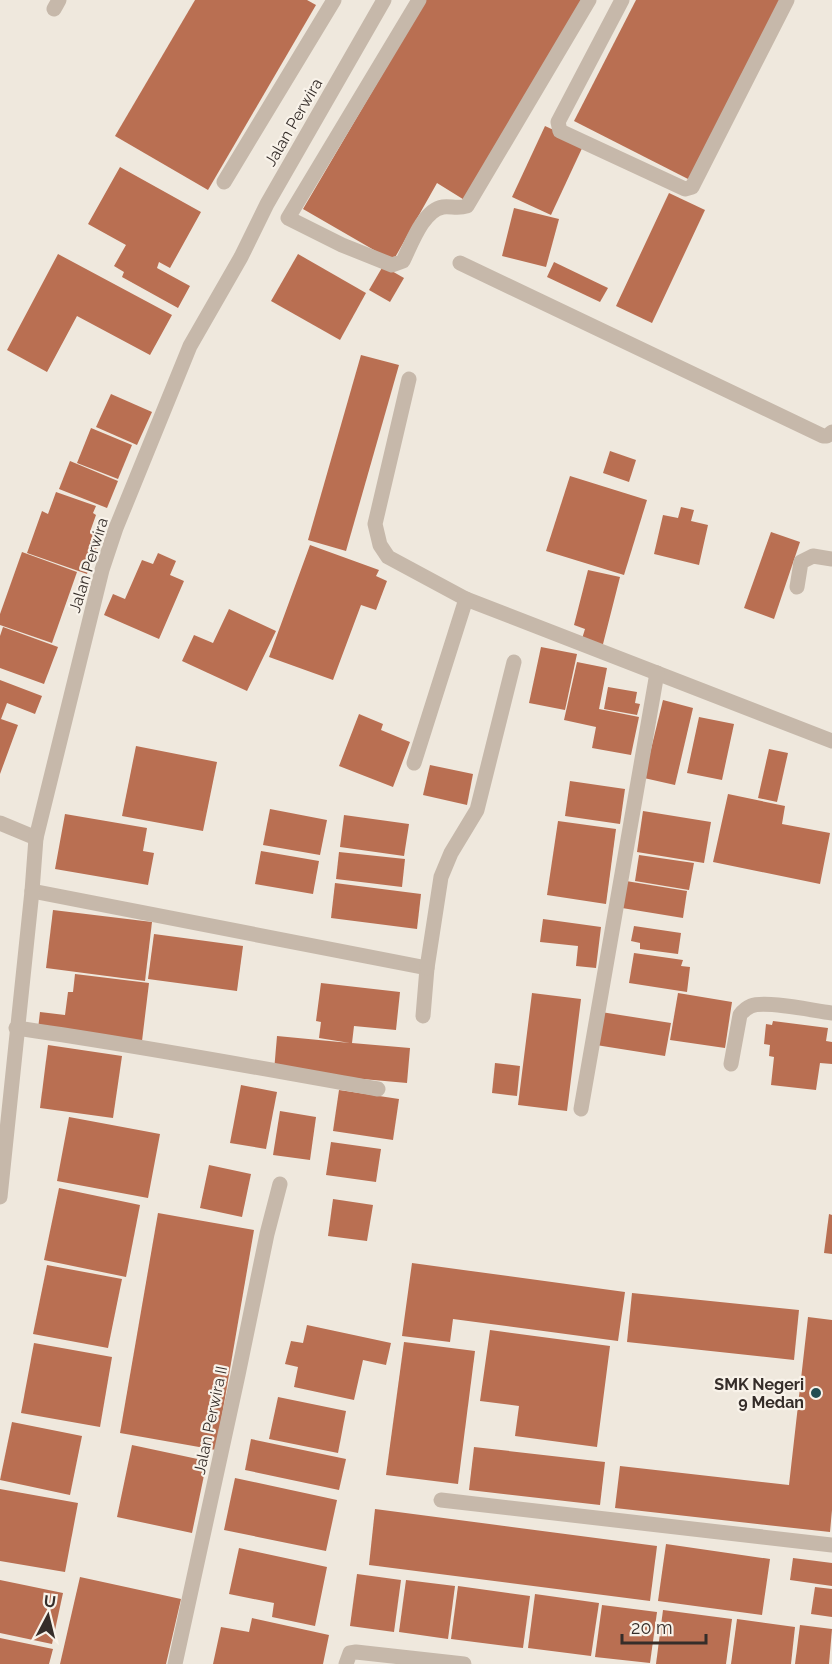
<svg xmlns="http://www.w3.org/2000/svg" width="832" height="1664" font-family="Raleway,sans-serif">
<style>
.building{fill:#b96f52}
.lines{fill:none;stroke-linecap:round;stroke-linejoin:round}
.minor{stroke:#c6b8aa;stroke-width:15}
.poi-dot{fill:#234d52;stroke:#f8f2e9;stroke-width:2}
.labels{text-anchor:middle;stroke-width:4.5;stroke-linejoin:round;paint-order:stroke}
.street-label{font-size:16px;fill:#352d29;stroke:#f8f2e9}
.poi-label{font-size:16px;font-weight:bold;fill:#352d29;stroke:#f8f2e9;text-anchor:end}
</style>
<rect width="100%" height="100%" fill="#efe8dd"/>
<!-- building -->
<g class="building">
<path d="M195,0H307L316,5L208,190L115,136Z"/>
<path d="M426,0H584L466,201L437,183L393,261L303,209Z"/>
<path d="M636,0H783L690,180L574,121Z"/>
<path d="M545,126L584,144L551,215L512,197Z"/>
<path d="M120,167L201,212L170,268L159,262L157,268L190,286L178,308L122,277L124,272L114,266L126,245L88,224Z"/>
<path d="M669,193L705,210L652,323L616,306Z"/>
<path d="M514,208L559,219L546,267L502,256Z"/>
<path d="M58,254L172,315L150,355L77,316L47,372L7,350Z"/>
<path d="M298,254L366,293L340,340L271,301Z"/>
<path d="M554,262L608,288L600,302L547,277Z"/>
<path d="M383,266L404,278L390,302L369,290Z"/>
<path d="M361,355L399,365L346,551L308,540Z"/>
<path d="M111,394L152,412L137,445L96,427Z"/>
<path d="M91,428L132,445L118,479L77,463Z"/>
<path d="M610,451L636,460L629,482L603,473Z"/>
<path d="M70,461L118,481L107,508L59,489Z"/>
<path d="M570,476L647,500L624,575L546,551Z"/>
<path d="M56,492L96,506L93,513L96,515L91,529L102,533L87,574L27,553L42,511L48,514Z"/>
<path d="M681,507L694,510L691,521L708,525L699,565L654,554L663,515L678,518Z"/>
<path d="M771,532L800,542L774,619L744,608Z"/>
<path d="M310,545L379,570L376,576L387,581L376,610L361,605L333,680L269,657Z"/>
<path d="M22,552L77,572L52,643L0,625V614Z"/>
<path d="M158,553L176,561L170,575L184,581L159,639L104,615L113,594L125,599L142,560L153,564Z"/>
<path d="M588,570L620,577L602,648L581,642L585,629L574,625Z"/>
<path d="M229,609L276,631L247,691L182,661L194,635L213,643Z"/>
<path d="M3,627L58,647L44,684L0,668V636Z"/>
<path d="M541,647L577,654L565,710L529,703Z"/>
<path d="M577,662L607,668L599,709L639,717L631,755L592,748L596,727L564,720Z"/>
<path d="M0,680L42,696L35,714L7,703L1,719L18,725L0,774Z"/>
<path d="M608,687L637,692L635,703L640,704L637,715L604,709Z"/>
<path d="M663,700L693,708L675,785L644,778Z"/>
<path d="M359,714L383,724L381,730L410,742L393,787L339,766Z"/>
<path d="M699,717L734,724L722,780L687,773Z"/>
<path d="M136,746L217,762L203,831L122,816Z"/>
<path d="M769,749L788,753L777,802L758,798Z"/>
<path d="M430,765L473,774L467,805L423,795Z"/>
<path d="M570,781L625,789L620,824L565,816Z"/>
<path d="M728,794L785,806L782,824L830,833L820,884L713,862Z"/>
<path d="M270,809L327,820L320,855L263,845Z"/>
<path d="M643,811L711,822L704,863L637,852Z"/>
<path d="M65,814L147,828L143,851L154,853L148,885L55,869Z"/>
<path d="M344,815L409,824L404,856L340,847Z"/>
<path d="M558,821L616,829L606,904L547,895Z"/>
<path d="M261,851L319,861L313,894L255,884Z"/>
<path d="M339,852L405,859L402,887L336,879Z"/>
<path d="M639,855L694,863L689,890L635,881Z"/>
<path d="M626,881L687,891L683,918L622,908Z"/>
<path d="M335,883L421,894L417,929L331,918Z"/>
<path d="M53,910L152,922L145,981L46,968Z"/>
<path d="M543,919L601,927L596,968L576,966L578,946L540,942Z"/>
<path d="M634,926L681,933L678,954L640,949V943L631,941Z"/>
<path d="M154,934L243,946L237,991L148,979Z"/>
<path d="M634,953L683,960L681,966L690,967L687,992L629,983Z"/>
<path d="M75,974L149,983L142,1041L38,1029L40,1012L65,1015L68,992H73Z"/>
<path d="M321,983L400,992L396,1030L354,1026L352,1043L410,1048L407,1083L274,1071L277,1036L350,1043L319,1038L321,1022L316,1021Z"/>
<path d="M532,993L581,999L567,1111L518,1105Z"/>
<path d="M678,993L732,1002L725,1048L670,1040Z"/>
<path d="M601,1012L671,1023L665,1056L596,1045Z"/>
<path d="M773,1021L828,1028L826,1041L832,1042V1064L820,1063L816,1090L771,1085L774,1057L769,1056L770,1045L764,1044L766,1024L772,1025Z"/>
<path d="M48,1045L122,1056L113,1118L40,1108Z"/>
<path d="M495,1063L520,1066L517,1096L492,1093Z"/>
<path d="M241,1085L277,1092L266,1149L230,1143Z"/>
<path d="M339,1090L399,1099L393,1140L333,1131Z"/>
<path d="M280,1111L316,1117L310,1160L273,1155Z"/>
<path d="M69,1117L160,1134L148,1198L57,1181Z"/>
<path d="M331,1142L381,1149L376,1182L326,1175Z"/>
<path d="M209,1165L251,1174L242,1217L200,1208Z"/>
<path d="M59,1188L140,1205L126,1277L44,1260Z"/>
<path d="M333,1199L373,1205L367,1241L328,1236Z"/>
<path d="M158,1213L254,1230L216,1450L120,1433Z"/>
<path d="M829,1214L832,1215V1254L824,1253Z"/>
<path d="M412,1263L625,1292L618,1341L453,1319L450,1342L402,1336Z"/>
<path d="M47,1265L122,1279L108,1348L33,1334Z"/>
<path d="M632,1293L799,1310L794,1360L627,1342Z"/>
<path d="M808,1317L832,1320V1510L830,1532L615,1508L620,1466L789,1485Z"/>
<path d="M307,1325L391,1343L386,1365L363,1360L354,1400L294,1387L298,1367L285,1364L291,1341L303,1343Z"/>
<path d="M490,1330L610,1346L597,1447L515,1436L519,1406L480,1401Z"/>
<path d="M404,1342L475,1351L458,1484L386,1475Z"/>
<path d="M34,1343L112,1357L100,1427L21,1413Z"/>
<path d="M278,1397L346,1411L338,1453L269,1439Z"/>
<path d="M12,1422L82,1436L70,1495L0,1480Z"/>
<path d="M251,1439L346,1459L339,1490L245,1470Z"/>
<path d="M132,1445L207,1461L192,1533L117,1517Z"/>
<path d="M474,1447L605,1462L600,1505L469,1490Z"/>
<path d="M235,1478L337,1500L326,1551L224,1530Z"/>
<path d="M0,1489L78,1503L65,1572L0,1561Z"/>
<path d="M375,1509L657,1546L650,1601L369,1565Z"/>
<path d="M666,1544L770,1559L762,1615L658,1601Z"/>
<path d="M239,1548L327,1567L315,1626L272,1617L274,1603L229,1594Z"/>
<path d="M793,1558L832,1563V1586L790,1580Z"/>
<path d="M357,1574L401,1580L394,1632L350,1626Z"/>
<path d="M80,1577L181,1599L166,1664H60Z"/>
<path d="M0,1580L63,1593L52,1644L0,1633Z"/>
<path d="M406,1580L455,1586L448,1639L399,1632Z"/>
<path d="M458,1586L530,1596L523,1648L451,1639Z"/>
<path d="M815,1587L832,1589V1617L811,1614Z"/>
<path d="M535,1594L599,1603L591,1656L528,1648Z"/>
<path d="M602,1605L657,1612L650,1663L595,1657Z"/>
<path d="M663,1610L732,1619L726,1664H656Z"/>
<path d="M252,1618L329,1635L323,1664H213L221,1627L249,1632Z"/>
<path d="M737,1619L795,1627L791,1664H731Z"/>
<path d="M800,1625L832,1629L829,1664H795Z"/>
<path d="M0,1638L53,1649L49,1664H0Z"/>
</g>
<g class="lines">
<!-- minor -->
<g class="minor">
<path d="M419,0L288,218L342,245L392,265L403,261C411,245 423,210 443,207C451,206 458,209 467,206L589,0"/>
<path d="M622,0L558,122L560,131L685,189L692,187L787,0"/>
<path d="M54,9L59,0"/>
<path d="M224,182L334,0"/>
<path d="M460,263L823,436H827L832,432"/>
<path d="M409,379L375,524L380,545L388,557L466,599L832,741"/>
<path d="M797,587L801,562L813,556L832,559"/>
<path d="M414,763L466,599"/>
<path d="M0,823L36,838"/>
<path d="M32,891L427,968L423,1016"/>
<path d="M427,968L441,877L451,853L477,810L514,662"/>
<path d="M16,1028C138,1045 258,1068 378,1089"/>
<path d="M731,1064L740,1015C743,1011 746,1008 751,1006C766,1000 814,1011 832,1013"/>
<path d="M581,1109L657,673"/>
<path d="M0,1197L32,891L36,838L102,570L116,528L190,346L241,257L267,204L384,0"/>
<path d="M441,1500L832,1545"/>
<path d="M175,1664L238,1375L267,1234L280,1184"/>
<path d="M346,1664L350,1653L356,1652L464,1664"/>
</g>
</g>
<!-- markers -->
<circle class="poi-dot" cx="816" cy="1393" r="6"/>
<g class="labels">
<!-- street labels -->
<g class="street-label">
<text transform="translate(293 122) rotate(-60)" y="6">Jalan Perwira</text>
<text transform="translate(88 565) rotate(-73)" y="6">Jalan Perwira</text>
<text transform="translate(210 1420) rotate(-78)" y="6">Jalan Perwira II</text>
</g>
<!-- poi labels -->
<g class="poi-label">
<text x="804" y="1390">SMK Negeri<tspan x="804" dy="18">9 Medan</tspan></text>
</g>
</g>
<!-- north arrow -->
<g transform="translate(48 1616) rotate(7)" stroke="#f8f2e9" stroke-width="4.5" paint-order="stroke">
<path d="M0-4.5L10 22L0 15L-10 22Z" fill="#352d29"/>
<text y="-9" font-size="16" font-weight="bold" text-anchor="middle" fill="#352d29">U</text>
</g>
<!-- scale -->
<path d="M622 1634v9h84v-9" fill="none" stroke="#352d29" stroke-width="3"/>
<text x="631" y="1634" font-size="18" fill="#352d29" stroke="#f8f2e9" stroke-width="4.5" paint-order="stroke">20 m</text>
</svg>
